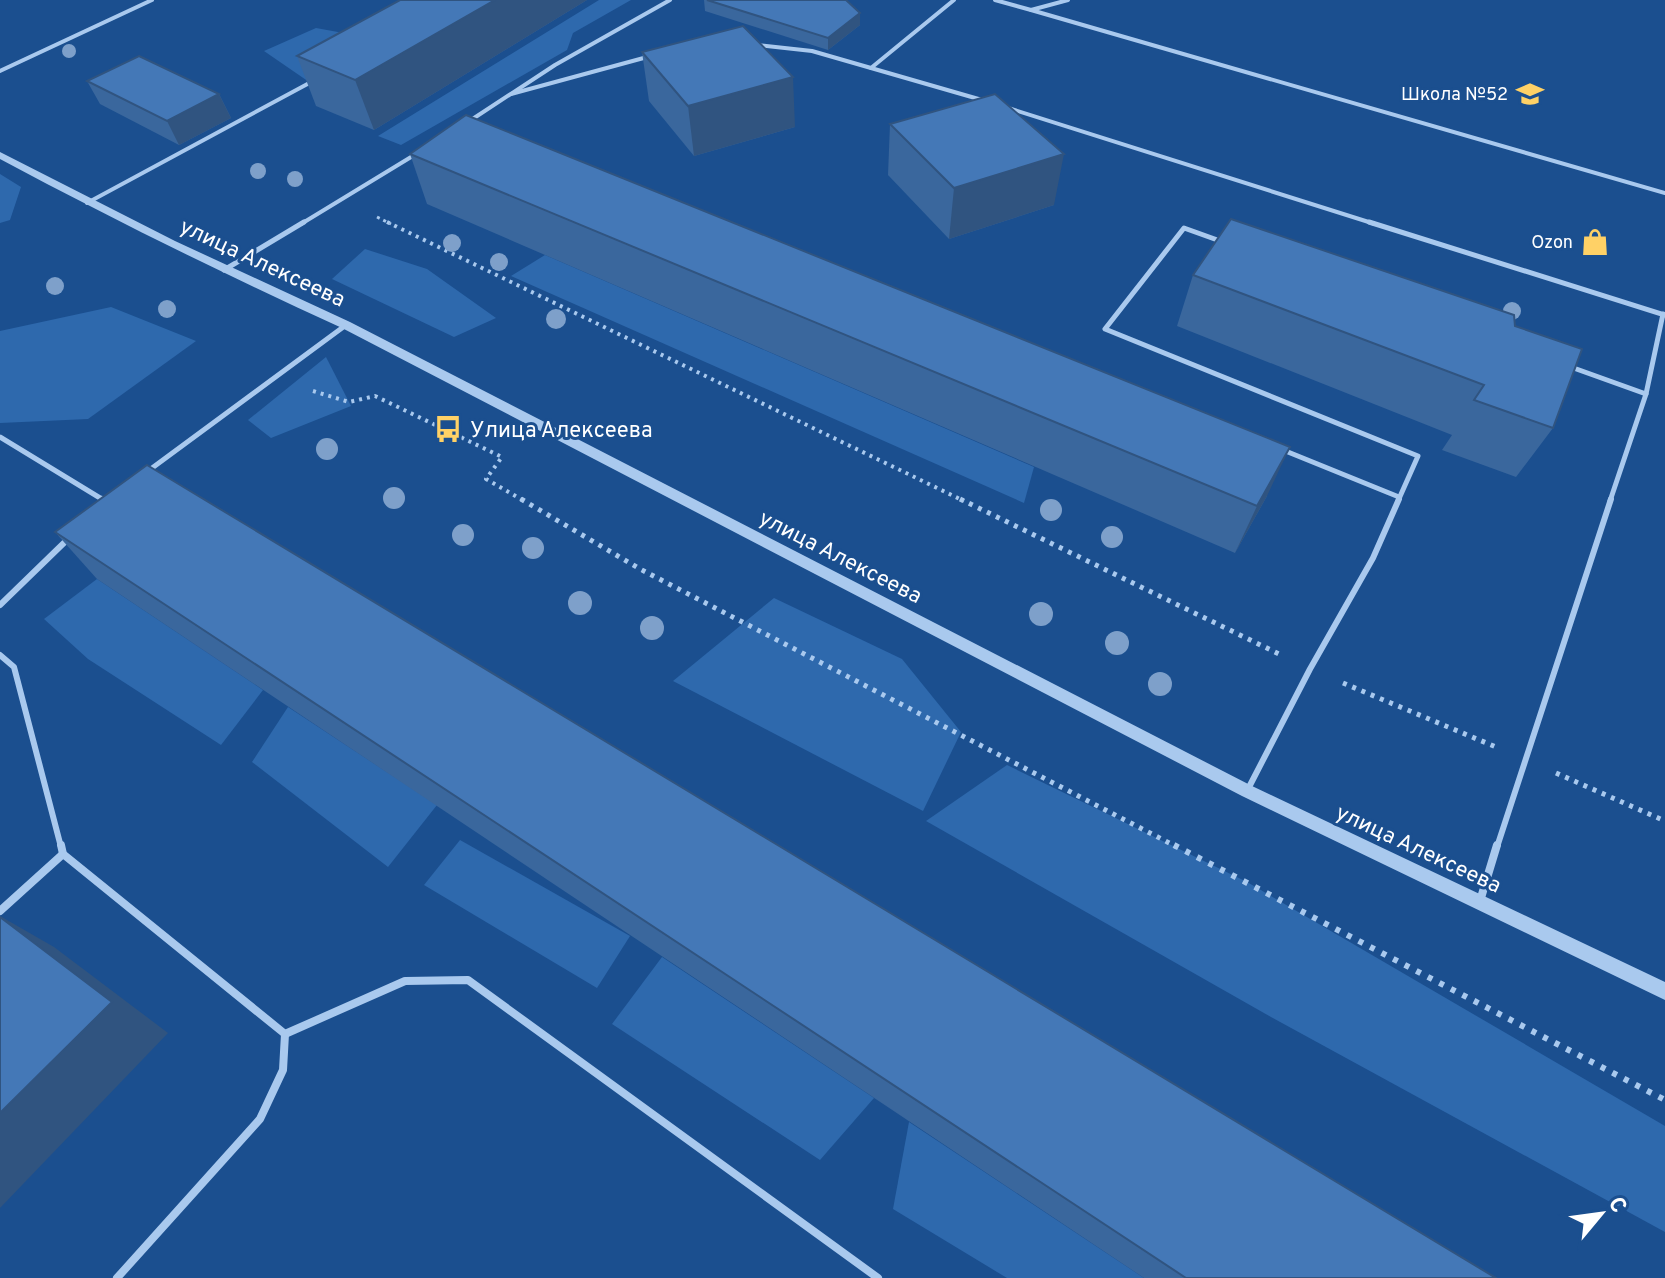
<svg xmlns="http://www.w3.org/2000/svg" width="1665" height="1278" font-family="Overpass,sans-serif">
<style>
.green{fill:#2e69ad}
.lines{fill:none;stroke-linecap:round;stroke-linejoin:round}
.path-far3{stroke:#a9c9ee;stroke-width:3;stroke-dasharray:3 4;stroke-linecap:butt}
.path-far2{stroke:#a9c9ee;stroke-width:4;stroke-dasharray:3 5;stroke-linecap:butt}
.path-far1{stroke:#a9c9ee;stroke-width:5;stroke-dasharray:4 6;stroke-linecap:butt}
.path{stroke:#a9c9ee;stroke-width:6;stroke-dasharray:5 8;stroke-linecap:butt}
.service-far3{stroke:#a9c9ee;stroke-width:4}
.service-far2{stroke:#a9c9ee;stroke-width:5}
.service-far1{stroke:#a9c9ee;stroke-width:6}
.service{stroke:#a9c9ee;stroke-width:8}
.tertiary{fill:#a9c9ee;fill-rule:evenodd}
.tree{fill:#7ea0ca}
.wall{fill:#3a679d}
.shaded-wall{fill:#305480}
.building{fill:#4478b7;stroke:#305480;stroke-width:2}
.labels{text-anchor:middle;stroke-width:6;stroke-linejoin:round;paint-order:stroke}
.far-poi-label{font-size:18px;fill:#fff;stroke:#1b4f8f;text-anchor:end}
.street-label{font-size:22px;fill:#fff;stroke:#1b4f8f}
.poi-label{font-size:22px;fill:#fff;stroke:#1b4f8f;text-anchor:start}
</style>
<rect width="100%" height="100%" fill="#1b4f8f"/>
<!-- green -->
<g class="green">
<path d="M599,0H631L573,33L567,50L401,145L378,136Z"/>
<path d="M316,28L349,34L312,84L264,51Z"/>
<path d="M0,174L21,187L10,220L0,223Z"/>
<path d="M365,249L427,269L496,318L454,337L332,279Z"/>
<path d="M545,255L1034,467L1024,503L511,276Z"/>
<path d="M111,307L196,341L88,419L0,423V331Z"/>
<path d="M326,357L351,406L271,438L248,420Z"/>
<path d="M97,579L263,690L221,745L88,659L44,619Z"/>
<path d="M774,598L902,659L961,732L923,811L673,681Z"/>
<path d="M288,707L437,805L388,867L252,762Z"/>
<path d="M1007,765L1247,882L1665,1126V1232L1271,1017L926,821Z"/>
<path d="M460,840L630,936L597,988L424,885Z"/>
<path d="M662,957L874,1098L820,1160L612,1024Z"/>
<path d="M909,1122L1144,1278H1007L893,1209Z"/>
</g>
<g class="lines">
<!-- path-far3 -->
<path class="path-far3" d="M377,217L391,224"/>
<!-- path-far2 -->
<g class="path-far2">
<path d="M387,222L964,501"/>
<path d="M313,391L349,402L375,396L502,457L486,479L524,501"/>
</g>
<!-- path-far1 -->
<g class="path-far1">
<path d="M521,499L640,569L1177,847"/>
<path d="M960,499L1279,654"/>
<path d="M1343,683L1496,747"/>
<path d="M1556,773L1665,821"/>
</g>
<!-- path -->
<path class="path" d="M1174,845L1665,1100"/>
<!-- service-far3 -->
<g class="service-far3">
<path d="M995,0L1031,10L1068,0"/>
<path d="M1031,10L1665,193"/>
<path d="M757,45L812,51L982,100"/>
<path d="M871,68L954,0"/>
<path d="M0,71L152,0"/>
<path d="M511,94L651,56"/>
<path d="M1005,107L1375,224"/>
<path d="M468,122L555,65L670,0"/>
<path d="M87,203L313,81"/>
<path d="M301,224L416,154"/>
</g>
<!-- service-far2 -->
<g class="service-far2">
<path d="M1369,222L1665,315"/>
<path d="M1223,242L1184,228L1105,329L1418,456L1398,501"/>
<path d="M224,270L304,222"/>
<path d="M1568,366L1646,394L1610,501"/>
<path d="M1646,394L1663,314"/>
<path d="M0,437L105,501"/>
<path d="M1283,450L1399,497"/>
<path d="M148,471L346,325"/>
</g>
<!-- service-far1 -->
<g class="service-far1">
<path d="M102,499L106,502"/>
<path d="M0,605L69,538"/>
<path d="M0,655L14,667L61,847"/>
<path d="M1247,791L1310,669L1373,558L1399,499"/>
<path d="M1497,847L1611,499"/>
</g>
<!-- service -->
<g class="service">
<path d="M61,845L63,854L285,1034L283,1070L260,1119L117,1278"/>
<path d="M1480,901L1497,845"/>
<path d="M0,911L63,854"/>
<path d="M285,1034L405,981L468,980L878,1278"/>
</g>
<!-- tertiary -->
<path class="tertiary" d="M0,152L175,241L350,322L1252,786L1665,982V1000L1242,796L342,328C226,275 112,219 0,159Z"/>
</g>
<!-- trees -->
<g class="tree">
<circle cx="69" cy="51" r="7"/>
<circle cx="258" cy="171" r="8"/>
<circle cx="295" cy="179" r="8"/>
<circle cx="452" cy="243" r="9"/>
<circle cx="499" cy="262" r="9"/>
<circle cx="55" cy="286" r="9"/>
<circle cx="167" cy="309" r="9"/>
<circle cx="1512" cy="311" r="9"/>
<circle cx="556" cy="319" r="10"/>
<circle cx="327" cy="449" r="11"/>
<circle cx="394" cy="498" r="11"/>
<circle cx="1051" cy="510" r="11"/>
<circle cx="463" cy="535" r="11"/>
<circle cx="1112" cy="537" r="11"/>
<circle cx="533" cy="548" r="11"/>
<circle cx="580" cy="603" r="12"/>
<circle cx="1041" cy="614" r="12"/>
<circle cx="652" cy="628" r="12"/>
<circle cx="1117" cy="643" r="12"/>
<circle cx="1160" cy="684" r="12"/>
</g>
<!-- wall -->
<g class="wall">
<path d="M400,0H587L374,130L316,106L297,56Z"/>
<path d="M704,0H846L860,25L828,50L705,11Z"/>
<path d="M642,52L795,127L694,156L649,101Z"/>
<path d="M87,81L219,94L231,118L179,145L100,104Z"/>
<path d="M890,124L1054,205L949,239L888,175Z"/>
<path d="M410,154L1267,496L1235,553L427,204Z"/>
<path d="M1193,275L1515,326L1553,428L1516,477L1442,450L1452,435L1177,326Z"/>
<path d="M55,532L1496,1278H1144L97,579Z"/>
</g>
<!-- shaded-wall -->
<g class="shaded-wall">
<path d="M495,0H587L374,130L355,80Z"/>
<path d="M860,13V25L828,50V38Z"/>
<path d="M793,77L795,127L694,156L688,106Z"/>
<path d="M219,94L231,118L179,145L167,121Z"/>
<path d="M1064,154L1054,205L949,239L954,188Z"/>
<path d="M1290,447L1267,496L1235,553L1257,506Z"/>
<path d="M0,916L54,947L168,1033L0,1208Z"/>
</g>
<!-- building -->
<g class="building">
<path d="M400,0H495L355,80L297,56Z"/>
<path d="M707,0H846L860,13L828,38Z"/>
<path d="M743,26L793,77L688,106L642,52Z"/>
<path d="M139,56L219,94L167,121L87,81Z"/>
<path d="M995,94L1064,154L954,188L890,124Z"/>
<path d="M466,115L1290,447L1257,506L410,154Z"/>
<path d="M1231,219L1514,315L1515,326L1582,349L1553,428L1474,400L1484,385L1193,275Z"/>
<path d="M147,465L1496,1278H1186L55,532Z"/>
<path d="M0,917L112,1002L0,1113Z"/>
</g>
<!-- icons -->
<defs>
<g id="school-bare" transform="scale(2.16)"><path d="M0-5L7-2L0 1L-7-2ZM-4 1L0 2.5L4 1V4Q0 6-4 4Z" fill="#ffd166" stroke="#1b4f8f" stroke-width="2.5" paint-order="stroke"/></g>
<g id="shop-bare" transform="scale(2.16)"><path d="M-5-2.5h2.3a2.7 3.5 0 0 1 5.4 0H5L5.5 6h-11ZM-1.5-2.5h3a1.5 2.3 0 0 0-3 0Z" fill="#ffd166" stroke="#1b4f8f" stroke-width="2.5" paint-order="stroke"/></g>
<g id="bus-bare" transform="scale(2.16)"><path d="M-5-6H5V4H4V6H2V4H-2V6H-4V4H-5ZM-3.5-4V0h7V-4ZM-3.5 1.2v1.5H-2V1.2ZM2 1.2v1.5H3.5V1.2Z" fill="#ffd166" stroke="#1b4f8f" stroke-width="2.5" paint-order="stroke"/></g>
</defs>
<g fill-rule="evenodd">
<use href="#school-bare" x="1530" y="94"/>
<use href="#shop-bare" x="1595" y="242"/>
<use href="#bus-bare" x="448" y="429"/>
</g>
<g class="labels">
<!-- far-poi labels -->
<g class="far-poi-label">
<text x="1508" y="100">Школа №52</text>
<text x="1573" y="248">Ozon</text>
</g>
<!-- street labels -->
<g class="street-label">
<text transform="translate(263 262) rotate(25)" y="8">улица Алексеева</text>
<text transform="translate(841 556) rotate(27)" y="8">улица Алексеева</text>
<text transform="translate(1419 848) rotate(25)" y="8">улица Алексеева</text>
</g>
<!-- poi labels -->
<g class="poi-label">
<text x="470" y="437">Улица Алексеева</text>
</g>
</g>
<!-- north arrow -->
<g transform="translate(1601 1214) rotate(61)" stroke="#1b4f8f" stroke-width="6" paint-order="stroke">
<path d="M0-6L14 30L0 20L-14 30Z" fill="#ffffff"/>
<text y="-12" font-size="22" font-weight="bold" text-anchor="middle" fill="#ffffff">С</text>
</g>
</svg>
